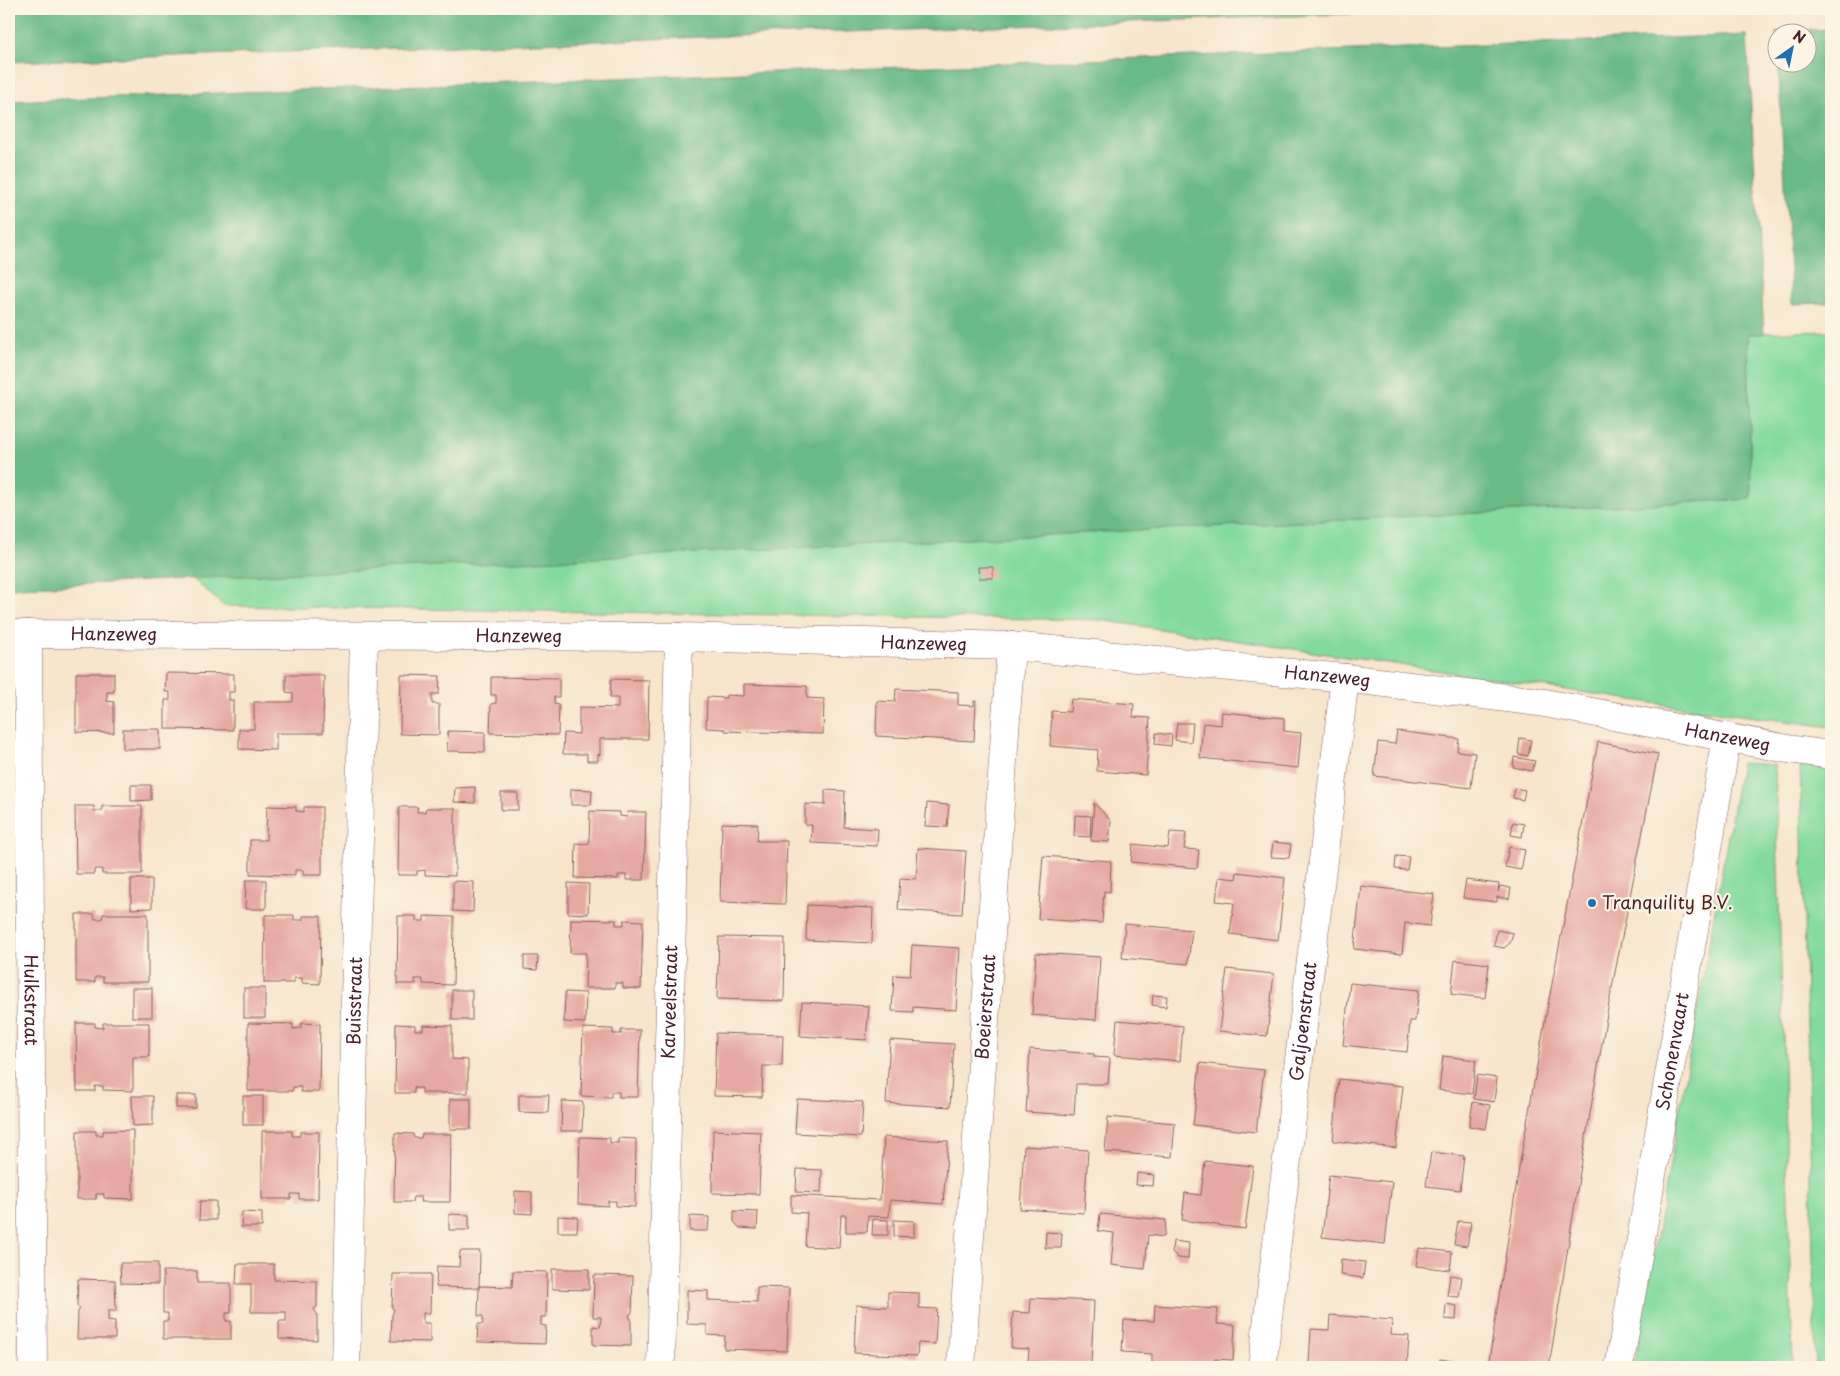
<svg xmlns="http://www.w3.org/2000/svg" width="1840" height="1376" font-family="'Playpen Sans',sans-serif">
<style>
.green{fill:#83da9f;stroke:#667c65}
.forest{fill:#6aba86;stroke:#5a6c58}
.building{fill:#e6a8a3}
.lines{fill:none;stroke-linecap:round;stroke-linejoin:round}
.minor-casing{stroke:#876463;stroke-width:29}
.minor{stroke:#fff;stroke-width:28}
.poi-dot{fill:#1f6fb2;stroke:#fcf5e5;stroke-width:2}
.labels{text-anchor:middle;stroke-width:4.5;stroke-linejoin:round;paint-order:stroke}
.street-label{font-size:18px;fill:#4a1f2b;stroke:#fcf5e5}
.poi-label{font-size:18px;fill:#4a1f2b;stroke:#fcf5e5;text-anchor:start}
</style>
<rect width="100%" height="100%" fill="#fcf5e5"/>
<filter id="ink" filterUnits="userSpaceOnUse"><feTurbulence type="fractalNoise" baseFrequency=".02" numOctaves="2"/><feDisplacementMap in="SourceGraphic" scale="10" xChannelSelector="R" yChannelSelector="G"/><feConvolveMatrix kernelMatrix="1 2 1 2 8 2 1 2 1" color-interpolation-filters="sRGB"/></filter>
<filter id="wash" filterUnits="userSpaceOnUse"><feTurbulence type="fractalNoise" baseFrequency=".0096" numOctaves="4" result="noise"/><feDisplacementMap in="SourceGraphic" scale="20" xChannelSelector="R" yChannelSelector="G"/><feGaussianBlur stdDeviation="1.12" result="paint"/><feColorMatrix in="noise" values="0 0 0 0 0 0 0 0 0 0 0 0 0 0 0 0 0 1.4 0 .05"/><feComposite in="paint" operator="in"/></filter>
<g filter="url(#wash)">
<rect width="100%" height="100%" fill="#f7e5cc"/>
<!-- green -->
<g class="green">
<path d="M1831,331V727L1680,707L1100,620L224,606L192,578L1751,499L1748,333Z"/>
<path d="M1800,761L1831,766V1367H1816Z"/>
<path d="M1741,763L1775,765L1793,1367H1634Z"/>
</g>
<!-- forest -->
<g class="forest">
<path d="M9,9H1491L9,62Z"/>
<path d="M1831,29V303L1792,304L1778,63L1808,62V32H1778L1777,49L1776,32Z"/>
<path d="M1747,35L1764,334H1748L1751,499L9,588V101Z"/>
</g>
<g id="blocks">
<!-- building -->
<g class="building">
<path d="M978,567H993V578H979Z"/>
<path d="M76,673H114V692H107V701L114,702V733L76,732Z"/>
<path d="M166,673L234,674V692H229V700H233V730L165,729V700H170V692H165Z"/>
<path d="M286,675H324L323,733H276V750L239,749V729H254V702H293V693L286,692Z"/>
<path d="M401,675L440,676L439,694H432V704H439V735L400,734Z"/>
<path d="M491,677L559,678V697H554V704L559,705L558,735L490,733L491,704L496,703V695H491Z"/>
<path d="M611,679L649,680L648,739H600V755L598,754V761H587V754H563L564,733L579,734V707L618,708V698H610Z"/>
<path d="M744,684L807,686V698L824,699L823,734L725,731V729L706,728L707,697L726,698V695L744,696Z"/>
<path d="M896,689L958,692V705L974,706V701H976L974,741L876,736L877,701L895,702Z"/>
<path d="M1071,699L1134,704L1133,717L1150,718L1146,775L1097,771L1098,750L1050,746L1052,711L1070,712Z"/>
<path d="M1222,712L1284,718V731L1301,733L1298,768L1200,758L1203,723L1221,725Z"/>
<path d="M1177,723H1193L1191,742L1175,740Z"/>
<rect x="123" y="729" width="37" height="20"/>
<path d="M448,731L485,732V752L447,751Z"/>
<path d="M1397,731L1459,739L1457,751L1475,753L1471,788L1374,776L1378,742L1395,744Z"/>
<path d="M1156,733L1172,735L1171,746L1155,744Z"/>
<path d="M1520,738L1531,740L1528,756L1518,754Z"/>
<path d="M1598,742L1658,754L1608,1008L1579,1178L1549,1367H1488L1519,1168L1544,1026Z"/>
<path d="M1514,757L1535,761L1532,771L1513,767Z"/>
<path d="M131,785H151V800L131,801Z"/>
<path d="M475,787V803L454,802L455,788Z"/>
<path d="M1515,788L1525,790L1523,800L1513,798Z"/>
<path d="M571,789L592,790L591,805H571Z"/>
<path d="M825,790L845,791L844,827L878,829L877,846L811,843L812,825H805V804L825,805Z"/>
<rect x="501" y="793" width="17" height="17"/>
<path d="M927,803L949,805L947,827L925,826Z"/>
<path d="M1094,803L1111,821L1109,842L1091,841Z"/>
<path d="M75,806H94V811H102V806H142V874H102V869H94V874H76Z"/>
<path d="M267,806L296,807V811L304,812V807H322V875H303V870H295V875L250,874V840H266Z"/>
<path d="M399,807H418L417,812H425L426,808H455V876L425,875V870L417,871V875H398Z"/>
<path d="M590,811L620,812V816L627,817L628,812H646L644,880H626V875H618V879L575,878L576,843L589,844Z"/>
<path d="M1075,815L1091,816L1090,837L1074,836Z"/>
<path d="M1513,822L1524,824L1522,837L1511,835Z"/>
<path d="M722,823L758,824L757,841H787L785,904L720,902Z"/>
<path d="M1170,832L1186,833L1184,849L1199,850L1197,868L1131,862L1133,844L1168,848Z"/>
<path d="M1273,842L1291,844L1289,858L1271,857Z"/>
<path d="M1509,847L1525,850L1521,870L1505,867Z"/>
<path d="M918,848L966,851L962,914L898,910L900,878L916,879Z"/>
<path d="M1043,856L1111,861L1110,892L1104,891L1102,923L1038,919Z"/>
<path d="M1396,856L1409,857L1407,870L1395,869Z"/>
<path d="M1237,872L1285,878L1278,940L1230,934L1234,903L1216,901L1219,877L1236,879Z"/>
<path d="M131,879H152V908L131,909Z"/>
<path d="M246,880H266V909H245Z"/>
<path d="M1466,880L1499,884L1498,892L1500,886L1511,888L1509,899L1497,897V902L1463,898Z"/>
<path d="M453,881L474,882L473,912L453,911Z"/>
<path d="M568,883L589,884L588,914L568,913Z"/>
<path d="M1361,886L1434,894L1430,926L1405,923L1402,954L1354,949Z"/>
<path d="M807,905L873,908L872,943L806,940Z"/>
<path d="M76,914H94L95,919H102L103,914H148V982H103V977H95V982H76Z"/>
<path d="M265,915H294V920H303V916H321L320,984L302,983V978H294V983H264Z"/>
<path d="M398,916H416V921H424V916L454,917L453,985L423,984V979H415L416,984H397Z"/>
<path d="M571,919L616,920V925H624V920L643,921L641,989L623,988V983H615V988H585L586,953H570Z"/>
<path d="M1125,924L1192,930L1188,964L1122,958Z"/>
<path d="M1497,930L1513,933L1510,943L1504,948L1494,946Z"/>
<path d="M719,937L785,938L784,1001L717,999Z"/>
<path d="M912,945L960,948L956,1010L913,1007V1012L892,1011L894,975L910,976Z"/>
<path d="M1036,953L1100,957L1096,1020L1032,1015Z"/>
<path d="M524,956H538L537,970L524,969Z"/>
<path d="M1455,960L1489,964L1485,998L1451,994Z"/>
<path d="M1227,969L1274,974L1267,1036L1219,1031Z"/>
<path d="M1350,983L1419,990L1415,1021H1410L1407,1052L1343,1045Z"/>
<rect x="132" y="988" width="20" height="29"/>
<rect x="244" y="988" width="21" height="30"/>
<rect x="452" y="990" width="20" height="30"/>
<path d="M565,992L586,993L585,1023L564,1022Z"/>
<path d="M1153,995L1167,996L1166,1007L1152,1005Z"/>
<path d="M802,1002L869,1006L866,1040L800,1036Z"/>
<path d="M1117,1020L1183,1026L1180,1061L1114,1055Z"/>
<path d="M76,1023H95V1027L103,1028V1023H149V1057H133V1091L103,1090V1086H95V1091H77Z"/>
<path d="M248,1023L293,1024V1029L301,1028V1023L320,1024L319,1092H301V1087H293L292,1091H248Z"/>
<path d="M396,1024L415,1025V1030H423V1025L452,1026V1059L468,1060V1093H422V1088H414V1093H395Z"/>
<path d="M583,1028L613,1029V1034H621V1030H640L638,1097H619V1092H611V1097L581,1096Z"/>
<path d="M716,1033L783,1035L782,1066H763L762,1097L714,1096Z"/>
<path d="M890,1040L954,1044L950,1107L886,1103Z"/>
<path d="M1030,1049L1094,1054V1057L1110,1058L1108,1084H1076L1074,1115L1026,1112Z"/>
<path d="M1443,1056L1476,1060L1472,1094L1439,1090Z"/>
<path d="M1200,1063L1264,1070L1256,1132L1193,1125Z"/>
<path d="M1477,1075L1497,1078L1494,1102L1474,1099Z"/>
<path d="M1339,1079L1403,1086L1396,1148L1333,1141Z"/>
<rect x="176" y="1095" width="20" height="13"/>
<path d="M519,1095H549L548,1113L519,1112Z"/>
<path d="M132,1096H153V1125L133,1126Z"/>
<rect x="243" y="1096" width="20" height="29"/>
<rect x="450" y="1099" width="21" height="30"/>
<path d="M797,1099L863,1102L861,1137L795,1133Z"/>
<path d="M562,1101L583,1102L582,1131H561Z"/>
<path d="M1473,1102L1490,1105L1486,1129L1469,1126Z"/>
<path d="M1108,1117L1175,1123L1172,1157L1105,1152Z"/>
<path d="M133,1130V1199L104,1198V1194H96V1199H77V1131H96V1135H103V1131Z"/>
<path d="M713,1130L761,1132L759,1194L712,1193Z"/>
<path d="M262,1131H292V1136H300V1132H319L318,1199H299V1194H291V1199H262Z"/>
<path d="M395,1133L413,1134L414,1138H421L422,1134H451L450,1202H420L421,1197H413L412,1202H394Z"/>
<path d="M580,1137L610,1138V1143H618V1138L636,1139L635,1207L616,1206V1201H608V1206L578,1204Z"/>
<path d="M884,1137L948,1141L943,1204L890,1200L889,1217L868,1216L867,1232H846V1215H841L839,1248L805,1246L807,1213L791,1212V1195L880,1200Z"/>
<path d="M1024,1146L1088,1150L1084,1213L1020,1209Z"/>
<path d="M1431,1152L1464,1156L1460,1190L1426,1186Z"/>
<path d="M1205,1161L1253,1166L1245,1229L1182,1220L1185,1193L1201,1195Z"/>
<path d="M797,1169L822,1170L821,1193L796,1192Z"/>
<path d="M1137,1173L1154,1175L1153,1186L1136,1185Z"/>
<path d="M1329,1175L1392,1182L1385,1244L1322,1237Z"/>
<path d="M515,1191L532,1192V1214L515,1213Z"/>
<path d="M200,1201H216V1220H199Z"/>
<path d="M734,1211L758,1212L757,1229L740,1228L734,1222Z"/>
<path d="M242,1212L262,1213V1227H241Z"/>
<path d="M449,1214L469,1215V1230H449Z"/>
<path d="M1100,1214L1166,1220L1164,1237L1148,1235L1145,1269L1111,1265L1114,1233L1098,1231Z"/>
<path d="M558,1216L578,1217L577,1232H558Z"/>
<path d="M690,1216L709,1217L708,1231H690Z"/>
<path d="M873,1219L888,1220V1235H872Z"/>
<path d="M894,1220L914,1221V1237L894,1236Z"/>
<path d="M1458,1221L1471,1222L1467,1246L1454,1244Z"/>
<path d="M1046,1232L1062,1233L1061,1248H1045Z"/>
<path d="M1173,1241L1189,1243L1188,1259L1178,1258L1172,1252Z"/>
<path d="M1419,1248L1452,1252L1450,1270L1416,1266Z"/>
<path d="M460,1251H480L479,1288L436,1287L437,1266L459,1267Z"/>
<path d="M1341,1259L1365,1262L1363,1278L1340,1275Z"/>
<path d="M120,1263H158V1284L121,1283Z"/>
<path d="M237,1264H274V1280L317,1281V1307L314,1309L317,1314V1340L279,1339V1321H286V1312H251V1284H236Z"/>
<path d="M552,1269H589V1290L552,1289Z"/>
<path d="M163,1271H197V1283H231V1313H226V1321H231V1339H163V1321H168V1313H163Z"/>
<path d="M513,1271L547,1272L546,1317H541V1325L546,1326L545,1344L477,1342L478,1324H483V1316H478L479,1286L512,1287Z"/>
<path d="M393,1274H431L430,1313H423V1323H430V1342L391,1341L392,1315L394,1310L392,1308Z"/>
<path d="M594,1275L633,1276L632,1313L629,1315L631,1320V1346L593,1345V1326L600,1327L601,1317H593Z"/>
<path d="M1450,1275L1462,1277L1459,1297L1447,1296Z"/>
<path d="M78,1279L115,1280L116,1311H108V1320L115,1321V1339H77L78,1312L80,1308L77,1306Z"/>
<path d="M757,1287L789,1288L787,1351L724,1349L725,1336L707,1335V1325L687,1324V1290L708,1291V1300L757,1302Z"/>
<path d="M888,1292L919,1293V1308L937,1309L935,1344L918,1343L917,1356L854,1353L856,1305L888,1307Z"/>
<path d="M1031,1298L1094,1301L1091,1364L1028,1362L1029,1349L1011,1348L1013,1312L1030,1313Z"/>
<path d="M1446,1304L1457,1306L1456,1320L1445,1319Z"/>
<path d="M1155,1305L1218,1309L1217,1324L1235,1325L1233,1360L1215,1359V1367H1152V1354L1122,1352L1124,1320L1154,1321Z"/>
<path d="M1330,1315L1392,1320L1391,1335L1409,1336L1407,1367H1326V1366L1309,1364L1311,1329L1329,1330Z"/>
<path d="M1440,1359L1453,1361L1452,1367H1438Z"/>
</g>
</g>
</g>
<g filter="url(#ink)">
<use href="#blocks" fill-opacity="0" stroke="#876463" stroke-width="1"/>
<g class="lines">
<!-- minor casing -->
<g class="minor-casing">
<g id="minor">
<path id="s1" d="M9,634L679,637L1011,646L1345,678L1539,702L1788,749L1831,755"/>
<path id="s2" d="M28,634L33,1367"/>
<path id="s3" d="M346,1367L364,636"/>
<path id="s4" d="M661,1367L679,637"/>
<path id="s5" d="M961,1367L1011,646"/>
<path id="s6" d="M1262,1367L1345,678"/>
<path id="s7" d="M1619,1367L1727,737"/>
</g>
</g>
<!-- minor -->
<use href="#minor" class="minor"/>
</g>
</g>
<!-- markers -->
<circle class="poi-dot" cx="1592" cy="903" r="5"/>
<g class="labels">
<!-- street labels -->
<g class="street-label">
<text dy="6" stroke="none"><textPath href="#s1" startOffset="105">Hanzeweg</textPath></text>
<text dy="6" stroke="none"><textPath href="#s1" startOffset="510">Hanzeweg</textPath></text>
<text dy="6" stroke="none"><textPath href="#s1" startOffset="915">Hanzeweg</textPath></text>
<text dy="6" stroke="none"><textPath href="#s1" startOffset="1320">Hanzeweg</textPath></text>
<text dy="6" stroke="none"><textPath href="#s1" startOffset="1725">Hanzeweg</textPath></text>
<text dy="6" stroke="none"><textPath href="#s2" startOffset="366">Hulkstraat</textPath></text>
<text dy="6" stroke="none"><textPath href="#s3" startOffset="366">Buisstraat</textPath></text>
<text dy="6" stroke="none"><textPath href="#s4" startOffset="365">Karveelstraat</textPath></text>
<text dy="6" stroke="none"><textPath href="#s5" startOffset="361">Boeierstraat</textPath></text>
<text dy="6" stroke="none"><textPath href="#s6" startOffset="348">Galjoenstraat</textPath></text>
<text dy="6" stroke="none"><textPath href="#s7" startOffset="320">Schonenvaart</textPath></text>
</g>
<!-- poi labels -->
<g class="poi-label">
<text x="1602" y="909">Tranquility B.V.</text>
</g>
</g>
<!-- margin -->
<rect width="1840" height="1376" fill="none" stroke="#fcf5e5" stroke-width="30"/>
<!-- north arrow -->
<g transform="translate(1792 48) rotate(33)"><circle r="24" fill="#fcf5e5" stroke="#b59f9b"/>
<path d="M0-4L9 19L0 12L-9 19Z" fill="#1f6fb2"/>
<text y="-8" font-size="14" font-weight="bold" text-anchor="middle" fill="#4a1f2b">N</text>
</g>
</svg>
